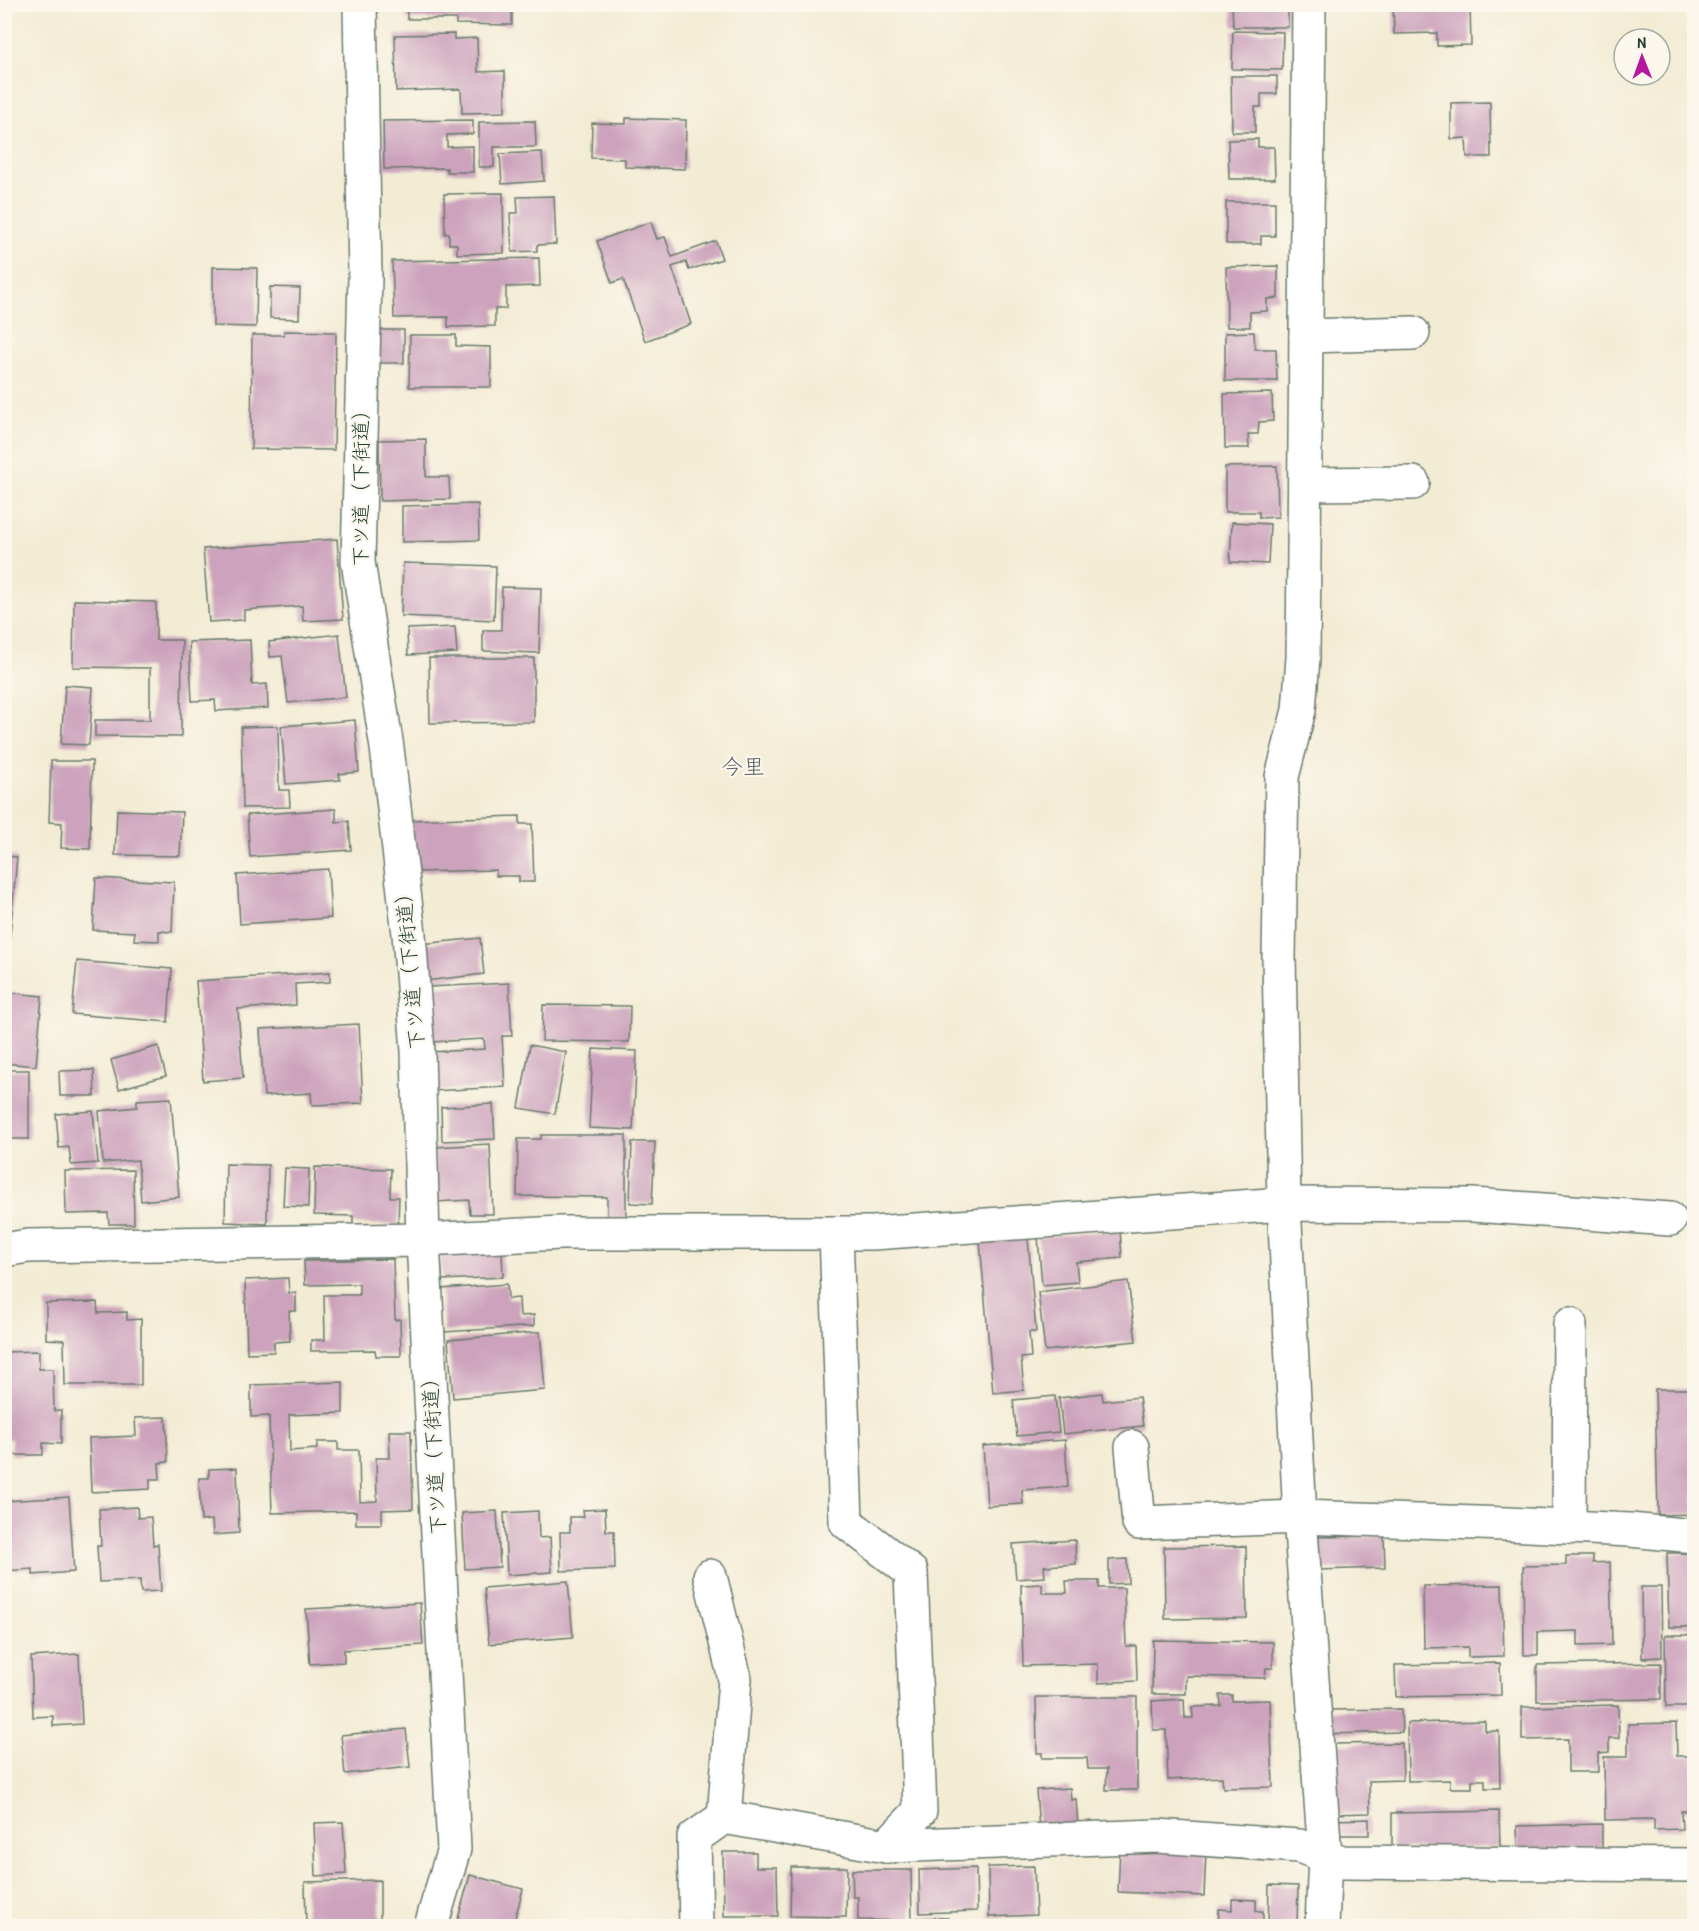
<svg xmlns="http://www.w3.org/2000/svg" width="1699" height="1931" font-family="'Patrick Hand','Klee One',sans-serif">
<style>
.building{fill:#cca2bc}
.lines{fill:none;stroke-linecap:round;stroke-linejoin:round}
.minor-casing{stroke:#697a6c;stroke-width:36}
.minor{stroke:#fff;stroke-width:33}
.labels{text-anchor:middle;stroke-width:4.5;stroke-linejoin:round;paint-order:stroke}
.street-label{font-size:21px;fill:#1f3d34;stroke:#fbf7ec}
.neighbourhood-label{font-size:22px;fill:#5c6064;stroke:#fbf7ec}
</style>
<rect width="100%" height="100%" fill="#fbf7ec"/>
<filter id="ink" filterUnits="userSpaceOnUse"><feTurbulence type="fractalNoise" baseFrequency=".0167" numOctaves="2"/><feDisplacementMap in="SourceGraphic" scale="12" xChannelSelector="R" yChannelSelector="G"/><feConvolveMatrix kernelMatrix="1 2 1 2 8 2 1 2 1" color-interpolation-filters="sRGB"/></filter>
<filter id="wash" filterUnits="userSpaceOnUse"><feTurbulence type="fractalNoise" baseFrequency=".008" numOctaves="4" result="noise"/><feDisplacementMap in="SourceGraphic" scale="24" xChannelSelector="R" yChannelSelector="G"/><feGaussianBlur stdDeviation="1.35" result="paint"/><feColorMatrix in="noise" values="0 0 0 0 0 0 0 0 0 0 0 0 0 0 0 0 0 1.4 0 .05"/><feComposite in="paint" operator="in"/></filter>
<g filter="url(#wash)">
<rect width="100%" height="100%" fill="#f3ecd5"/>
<g id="blocks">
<!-- building -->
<g class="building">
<path d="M407,4H512V25L456,24V19H407Z"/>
<path d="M1232,4H1288V27H1233Z"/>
<path d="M1393,5H1470L1471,45L1437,46V33L1394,34Z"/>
<path d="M1233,31L1283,32L1282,70L1232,69Z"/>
<path d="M454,34V39L477,38L478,72L505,71V112L462,113L461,89L396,91L395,35Z"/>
<path d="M1231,76H1277V94H1261V107H1255V132H1232Z"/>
<path d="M1490,102L1491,157H1467L1466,138L1451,139V103Z"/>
<path d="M626,118L686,120L685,169L625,167V159L591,158L592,123L626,124Z"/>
<path d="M473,120V134L447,135V147L473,146V172H447V168L384,169L383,121Z"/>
<path d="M535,121L536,147H494V167H479V122Z"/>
<path d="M1258,139V147H1274L1275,179H1229L1228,140Z"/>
<path d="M542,152L544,181L502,184L500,154Z"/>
<path d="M503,193L504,253L457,254V244H449V233L445,234L444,194Z"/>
<path d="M554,196L556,244L537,245V251L512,252L510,213H518L517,197Z"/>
<path d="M1226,202H1275V236H1261V244H1226Z"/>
<path d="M651,222L657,239L665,237L672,257L716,241L722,259L689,270L686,262L672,267L691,324L645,341L623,279L612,283L597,241Z"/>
<path d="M539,258L540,286L506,287V309H495V326L448,327V317L394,318L392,261Z"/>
<path d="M1278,266V298L1267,299V311L1250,312V327H1227L1226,267Z"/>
<path d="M213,267L257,268L256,327L213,326Z"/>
<path d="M270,287L300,288L299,319L270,318Z"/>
<rect x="378" y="330" width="26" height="33"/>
<path d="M284,331L336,332L334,450L251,449L252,335H284Z"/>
<path d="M1254,332L1255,349H1276L1277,381H1225V333Z"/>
<path d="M410,335H456V346L491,347V387H409Z"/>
<path d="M1272,393L1273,421L1259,422L1258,434H1248L1249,448H1225L1224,394Z"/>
<path d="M426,439V477H449L450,499L380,501L379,440Z"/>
<path d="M1277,466L1278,517L1259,518V512H1225V467Z"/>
<path d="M478,504L479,540L402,542V506Z"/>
<path d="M1232,522L1270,524L1268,564L1230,562Z"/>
<path d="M337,539L343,619L303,621L302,606L244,610V620L209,622L203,549Z"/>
<path d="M403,563L496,566L494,620L401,616Z"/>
<path d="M502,587L541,588L539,653L483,651V630H501Z"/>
<path d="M74,600L156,602V640H182L181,737L95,736V720H150V668L73,667Z"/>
<path d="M455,627L457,653L408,655L407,629Z"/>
<path d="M339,634L346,697L288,703L282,656L270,657L269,642Z"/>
<path d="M250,640L252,685L267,684L268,708L216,711L215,700L192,701L189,642Z"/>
<path d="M429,658H534V722L430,723Z"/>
<path d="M65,685L93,687L89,745L61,744Z"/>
<path d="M355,720L359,772L339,774L340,780L286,784L281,726Z"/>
<path d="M278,726L279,790H289L290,807L243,808L241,727Z"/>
<path d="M51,761H92L90,849L61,848L62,823L49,822Z"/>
<path d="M336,809V822L349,821L351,850L250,857L247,815Z"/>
<path d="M117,810L182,812L180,856L115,855Z"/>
<path d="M520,816V824H532L534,882H519V876H496V870L413,872L411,820Z"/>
<path d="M4,856L17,857L6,980H4Z"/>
<path d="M328,869L331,918L240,924L237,875Z"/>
<path d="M96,878L174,882L172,932L159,931V941L134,940L135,932L93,930Z"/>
<path d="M480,938L484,974L425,981L421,944Z"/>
<path d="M77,961L172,969L168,1022L72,1014Z"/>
<path d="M330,972V982L295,984L296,1005L238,1009L243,1078L203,1081L196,981Z"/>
<path d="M509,983L512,1036H502L505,1087L432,1091L430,1052L485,1049L484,1039L431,1042L428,987Z"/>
<path d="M4,992L42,996L36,1066L4,1063Z"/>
<path d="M543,1005L630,1006L629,1042L542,1041Z"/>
<path d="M359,1024L363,1103L312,1105L311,1093L264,1096L260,1029Z"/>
<path d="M530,1045L566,1052L555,1114L519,1108Z"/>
<path d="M158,1046L166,1076L119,1089L111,1060Z"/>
<path d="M593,1049L637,1051L633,1130L589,1128Z"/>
<rect x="4" y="1070" width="25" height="69"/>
<path d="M94,1070L95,1096H60L59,1071Z"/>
<path d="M171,1098L179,1197L141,1201L138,1160L103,1163L99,1111L137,1107V1100Z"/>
<path d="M493,1104L495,1139L442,1141L441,1107Z"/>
<path d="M93,1111L98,1163L71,1165L69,1147L59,1148L56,1114Z"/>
<path d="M541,1135H626V1220H607V1197L517,1196L518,1139H541Z"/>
<path d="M632,1142H655L652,1204L630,1203Z"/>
<path d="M490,1144L493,1214H470L469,1200L436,1202L434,1147Z"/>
<path d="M226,1164L268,1165L267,1224L225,1222Z"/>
<path d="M315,1167L391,1169L390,1197H399L398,1225L353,1224V1216L314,1215Z"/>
<path d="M285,1168L309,1169L308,1207L283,1206Z"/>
<path d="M133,1170L134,1224H109L108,1213L66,1214L65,1171Z"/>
<path d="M1120,1230L1122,1258L1076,1262L1078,1282L1042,1285L1038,1237Z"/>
<path d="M1028,1238L1036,1332H1029L1031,1357L1021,1358L1024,1390L993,1393L980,1242Z"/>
<path d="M440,1239L502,1251L503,1277L442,1280Z"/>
<path d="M393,1259L395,1320L400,1319L401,1356H376L375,1350L311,1351V1340H325L324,1295H359V1284L305,1285L304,1261Z"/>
<path d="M288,1278L289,1293H296V1311H289L290,1341L274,1342V1352L247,1353L245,1280Z"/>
<path d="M1128,1281L1136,1341L1045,1351L1038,1292Z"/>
<path d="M507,1284L508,1299L519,1298L520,1316L534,1315V1326L444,1332L441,1289Z"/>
<path d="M97,1302L98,1313L127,1312V1320L141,1319V1385H65L64,1340L46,1339V1303Z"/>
<path d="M540,1332L545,1390L453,1398L448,1340Z"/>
<path d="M39,1351V1369H53L54,1411L61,1410V1444L43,1443V1455H11V1439H4L5,1352Z"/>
<path d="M343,1382V1413L289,1415L290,1451L317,1449V1442H338V1450H359L360,1502L377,1501L376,1458H390L389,1431H411L413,1509L382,1510V1524H356V1511L272,1513L269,1416L251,1417V1385Z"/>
<path d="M1655,1389H1694V1514L1658,1515Z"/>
<path d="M1102,1393L1103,1401L1139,1397L1143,1426L1063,1434L1059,1398Z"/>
<path d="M1055,1396L1059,1432L1017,1436L1013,1400Z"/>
<path d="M166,1417L168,1462L159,1463L160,1479H150V1489L91,1492L89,1438L136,1436L135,1418Z"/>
<path d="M1065,1440L1068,1487L1022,1490L1023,1504L987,1506L983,1446Z"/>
<path d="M237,1468L239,1533L213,1535L212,1520L201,1521L199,1478H209V1469Z"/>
<path d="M69,1497L74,1572L33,1575V1569L4,1571V1501Z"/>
<path d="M137,1507L138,1518L151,1517L153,1545L158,1544L161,1591L141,1592L140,1580L99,1582L97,1546H101L99,1509Z"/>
<path d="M605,1509L606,1531H614L615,1569L561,1571L560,1532H570V1517H584L583,1510Z"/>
<path d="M497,1511L500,1567L465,1569L462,1513Z"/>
<path d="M538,1511L539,1538L550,1537L552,1572L507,1575L504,1513Z"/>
<path d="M1384,1536L1385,1568L1317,1570V1537Z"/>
<path d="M1075,1540L1076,1564L1044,1566L1045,1577L1016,1579L1013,1544Z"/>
<path d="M1246,1546L1247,1618L1165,1619L1164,1547Z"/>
<path d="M1667,1553H1694V1627H1669Z"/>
<path d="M1566,1556H1593V1563L1610,1562L1612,1645L1578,1646V1631L1538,1632V1655H1524L1523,1566L1566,1565Z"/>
<path d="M1127,1559L1128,1583L1109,1584V1560Z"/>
<path d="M568,1581L573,1637L489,1644L484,1588Z"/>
<path d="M1066,1581H1099V1588H1124L1126,1646H1136L1137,1681L1098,1683V1664L1023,1666L1021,1585L1042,1584V1593H1067Z"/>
<path d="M1502,1585L1504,1656L1468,1657V1647L1424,1648L1423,1586Z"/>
<path d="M1641,1587H1661L1662,1657L1642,1658Z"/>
<path d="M420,1603L423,1645L344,1650V1662L310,1664L306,1609Z"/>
<path d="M1665,1635H1694V1707H1666Z"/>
<path d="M1153,1640L1273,1642V1668H1266L1265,1678L1186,1676V1694H1152Z"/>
<path d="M79,1654L82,1724L53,1726V1716L33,1717L31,1657Z"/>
<path d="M1500,1663L1501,1695L1396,1697L1395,1665Z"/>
<path d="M1661,1663V1699L1537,1701V1665Z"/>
<path d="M1220,1695H1232V1701L1270,1700L1273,1787L1223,1788L1222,1777L1168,1780L1166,1730H1153L1152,1701L1184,1699L1185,1718H1193L1192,1707L1221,1706Z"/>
<path d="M1036,1697H1137V1790H1106L1107,1769H1088L1087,1758H1042V1753H1037Z"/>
<path d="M1618,1705L1619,1738H1609V1752L1598,1753V1772H1568V1739L1522,1740V1707Z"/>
<path d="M1401,1709L1402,1732L1330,1734L1329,1710Z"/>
<path d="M1485,1721V1731H1499L1500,1788H1485V1780H1472V1788H1450V1780L1408,1781L1407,1723Z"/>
<path d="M1676,1723L1677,1756H1694V1811H1681L1682,1829L1654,1830V1819L1605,1820L1604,1757H1628V1724Z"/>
<path d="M406,1729L410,1767L345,1774L341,1735Z"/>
<path d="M1402,1743L1403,1780L1369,1781L1370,1813L1332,1814L1331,1744Z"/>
<path d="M1070,1788L1071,1800L1076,1799L1078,1827L1039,1830L1036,1790Z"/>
<path d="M1499,1811L1500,1847L1392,1849V1813Z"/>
<path d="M1369,1819V1835H1334V1820Z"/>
<path d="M343,1822L346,1874L316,1876L314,1823Z"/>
<path d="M1602,1824V1848L1518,1850L1517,1826Z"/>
<path d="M1120,1848L1206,1852L1204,1896L1118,1892Z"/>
<path d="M723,1852H756V1867H777L778,1916H724Z"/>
<path d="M1034,1866L1036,1915L989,1917L988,1867Z"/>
<path d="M791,1867H847L846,1917L790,1916Z"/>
<path d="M976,1868L977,1911L920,1913L919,1870Z"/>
<path d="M852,1870H911L912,1921L858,1920V1897H853Z"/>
<path d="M470,1875L523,1889L513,1926H456Z"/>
<path d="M380,1880V1923L306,1925L305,1882Z"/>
<path d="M1269,1885L1298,1886L1297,1926H1268Z"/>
<path d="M1232,1899L1256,1900V1911H1263V1926H1218L1219,1909L1232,1910Z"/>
<rect x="916" y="1918" width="32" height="8"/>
</g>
</g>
</g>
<g filter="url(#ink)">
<use href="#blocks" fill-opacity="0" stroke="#697a6c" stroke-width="1.5"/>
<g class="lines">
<!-- minor casing -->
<g class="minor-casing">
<g id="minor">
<path d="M360,4L365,277L358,562L387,748L409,934L418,1051L423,1240L454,1849L431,1926"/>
<path d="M1309,4L1303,658L1299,710L1282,777L1279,957L1284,1204L1300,1517L1325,1855L1322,1926"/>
<path d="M1306,336L1413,333"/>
<path d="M1305,484L1413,483"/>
<path d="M836,1233L846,1522L911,1572L920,1811L886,1846"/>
<path d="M4,1250L28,1246L423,1240L561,1233H873L1284,1204L1473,1205L1670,1219"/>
<path d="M1132,1447L1139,1523L1300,1517L1507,1524L1630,1530L1694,1536"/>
<path d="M1569,1527L1570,1324"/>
<path d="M710,1576L735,1679L724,1817"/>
<path d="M696,1926L694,1838L724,1817L886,1846L1158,1836L1299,1846L1342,1862L1694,1865"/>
</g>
</g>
<!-- minor -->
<use href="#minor" class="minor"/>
</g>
</g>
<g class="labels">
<!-- street labels -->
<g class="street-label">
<text transform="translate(361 483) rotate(-90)" y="7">下ツ道（下街道）</text>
<text transform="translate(410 966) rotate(-95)" y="7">下ツ道（下街道）</text>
<text transform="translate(434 1451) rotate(-93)" y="7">下ツ道（下街道）</text>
</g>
<!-- neighbourhood labels -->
<g class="neighbourhood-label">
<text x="743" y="774">今里</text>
</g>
</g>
<!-- margin -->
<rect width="1699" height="1931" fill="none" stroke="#fbf7ec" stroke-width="24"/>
<!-- north arrow -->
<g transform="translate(1642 57) rotate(359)"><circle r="28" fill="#fbf7ec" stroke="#a3ada2" stroke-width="1.5"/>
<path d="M0-4.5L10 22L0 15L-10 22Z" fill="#b5179e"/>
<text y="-9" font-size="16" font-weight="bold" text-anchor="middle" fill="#1f3d34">N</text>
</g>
</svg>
